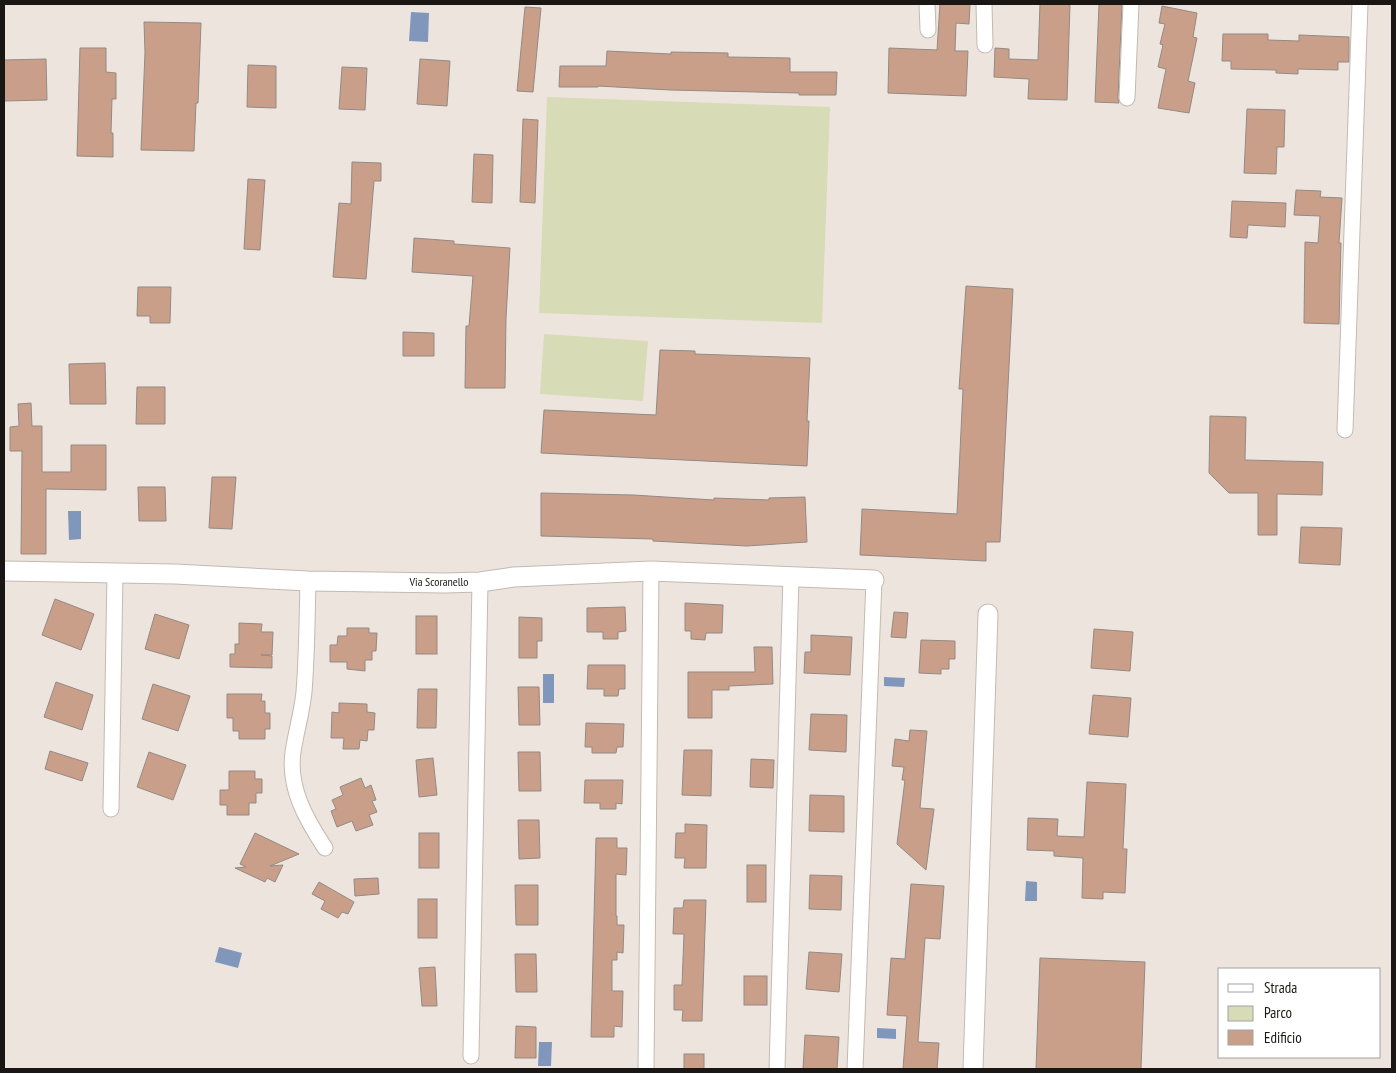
<svg xmlns="http://www.w3.org/2000/svg" width="1396" height="1073" font-family="'PT Sans Narrow',sans-serif">
<style>
.green{fill:#d7dbb6}
.water{fill:#8097bb}
.building{fill:#ca9f89;stroke:#938985}
.lines{fill:none;stroke-linecap:round;stroke-linejoin:round}
.minor-casing{stroke:#c2bab2;stroke-width:17}
.tertiary-casing{stroke:#c2bab2;stroke-width:21}
.minor{stroke:#fff;stroke-width:15}
.tertiary{stroke:#fff;stroke-width:19}
.labels{text-anchor:middle;stroke-width:5;stroke-linejoin:round;paint-order:stroke}
.street-label{font-size:12px;fill:#191613;stroke:#fff}
</style>
<rect width="100%" height="100%" fill="#ede5dd"/>
<!-- green -->
<g class="green">
<path d="M547,97L830,107L822,323L539,313Z"/>
<path d="M544,334L648,341L643,401L540,394Z"/>
</g>
<!-- water -->
<g class="water">
<path d="M411,12L429,13L428,42L409,41Z"/>
<path d="M68,511H81V539L69,540Z"/>
<rect x="543" y="674" width="11" height="29"/>
<path d="M884,677L905,678L904,687L884,686Z"/>
<path d="M1026,881L1037,882V901H1025Z"/>
<path d="M219,947L242,953L238,968L215,962Z"/>
<path d="M877,1028L896,1029V1039L877,1038Z"/>
<path d="M539,1042H552L551,1066H538Z"/>
</g>
<!-- building -->
<g class="building">
<path d="M940,4H970L969,24L956,23L955,51H968L966,96L888,93L889,48L937,50Z"/>
<path d="M1040,4H1070L1067,100L1028,99L1029,79L994,77L995,48L1009,49V59L1038,60Z"/>
<path d="M1099,4H1122L1118,98L1119,103L1095,102Z"/>
<path d="M1162,6L1197,13L1193,37L1197,38L1188,81L1195,83L1189,113L1158,108L1166,69L1158,67L1163,45L1160,44L1165,24L1159,23Z"/>
<path d="M525,7L541,8L533,92L517,91Z"/>
<path d="M144,22L201,23L198,103H196L194,151L141,150L145,52Z"/>
<path d="M1223,34H1268V40L1299,41V35L1349,37V62H1338V70L1298,69V74L1276,73V70L1231,69V61H1222Z"/>
<path d="M80,48H106V72L116,73V99H112L111,133H113V157L77,156Z"/>
<path d="M607,51L671,54V52L728,53V57L790,58V72H837L836,95H799V93L670,90L598,86V87H559L560,66H606Z"/>
<path d="M46,59L47,100L4,101V60Z"/>
<path d="M420,59L450,61L447,106L417,104Z"/>
<path d="M248,65L276,66V108L247,107Z"/>
<path d="M342,67L367,68L365,110L339,109Z"/>
<path d="M1247,109L1285,110L1284,147H1277L1276,174L1244,173Z"/>
<path d="M523,119L538,120L535,203L520,202Z"/>
<path d="M474,154L493,155L492,203L472,202Z"/>
<path d="M352,162L381,163V181H374L366,279L333,277L339,203L351,204Z"/>
<path d="M248,179L265,180L260,250L244,249Z"/>
<path d="M1296,190L1321,191L1320,197L1342,198L1339,243H1341L1339,324L1304,323L1305,242L1318,243L1320,216L1294,215Z"/>
<path d="M1232,201L1286,203L1285,227L1248,225L1247,238L1230,237Z"/>
<path d="M414,238L454,241V244L510,248L506,318L505,388H465L466,326H469L473,276L412,272Z"/>
<path d="M966,286L1013,289L1000,542H986V561L860,555L862,509L957,514L963,389H959Z"/>
<path d="M138,287H171L170,323H150V316H137Z"/>
<path d="M403,332L434,333V356H403Z"/>
<path d="M660,350L695,351V354L810,358L807,421H809L807,466L541,453L544,410L656,415Z"/>
<path d="M105,363L106,404H70L69,364Z"/>
<path d="M137,387H165V424H136Z"/>
<path d="M31,403L32,426H42V472H71V445H106V490L46,489V554H21L22,451H10V427L19,426L18,404Z"/>
<path d="M1210,416L1246,417L1245,460L1323,462L1322,495L1277,494V535H1258V493H1229L1209,473Z"/>
<path d="M212,477H236L232,529L209,528Z"/>
<path d="M138,487H165L166,521H139Z"/>
<path d="M541,493L633,495L714,500V498L769,500V498L805,497L807,542L747,546L653,541V539L541,536Z"/>
<path d="M1301,527L1342,528L1340,565L1299,563Z"/>
<path d="M55,599L94,614L81,650L42,635Z"/>
<path d="M685,603L723,605L722,633H706L705,640L691,639V631H685Z"/>
<path d="M625,607L626,631L618,632V639H603V632H587V608Z"/>
<path d="M894,612L908,613L906,638L891,637Z"/>
<path d="M155,614L189,625L179,659L145,649Z"/>
<rect x="416" y="616" width="21" height="38"/>
<path d="M519,617L542,618V641H537V658H519Z"/>
<path d="M239,623L262,624L261,632H273L272,655H261L272,656V668L230,667V654H235V644H239Z"/>
<path d="M347,628H369V633H377L376,651H372V660H365V671L347,669V662H330V645H337L338,636H347Z"/>
<path d="M1094,629L1133,632L1130,671L1091,668Z"/>
<path d="M811,635L852,637L850,675L804,673L805,652H811Z"/>
<path d="M921,640L955,641V659H949V669H941V674L919,673Z"/>
<path d="M754,647H772L773,684L729,686V690H712V718H688V672H755Z"/>
<path d="M588,665H625V689H619L618,696H604V689H587Z"/>
<path d="M56,682L93,695L82,730L44,717Z"/>
<path d="M153,684L190,696L178,731L142,719Z"/>
<path d="M518,687H539L540,725H519Z"/>
<path d="M418,689H437L436,728H417Z"/>
<path d="M227,694H262L261,701H265V713H270V729H265V739H239V731H233V718H227Z"/>
<path d="M1093,695L1131,698L1128,737L1089,734Z"/>
<path d="M339,703L367,704V712L375,713L374,730H368L367,741L360,740L359,749H343L344,738H331L332,712L339,713Z"/>
<path d="M811,714L847,715L846,752L809,750Z"/>
<path d="M586,723L624,724L623,747H617L616,753H592V747H585Z"/>
<path d="M910,730L927,731L920,808L934,809L926,870L897,844L905,780H902L904,767L892,766L895,739L909,741Z"/>
<path d="M684,750H712L711,796L682,795Z"/>
<path d="M50,751L88,763L82,781L45,769Z"/>
<path d="M149,752L186,765L173,800L137,787Z"/>
<path d="M518,752H540L541,791H519Z"/>
<path d="M433,758L437,795L419,797L416,760Z"/>
<path d="M751,759L774,760L773,788L750,787Z"/>
<path d="M229,771H255V779H262V793H256V803H249V815H227V805H220V790H229Z"/>
<path d="M361,778L365,788L371,785L376,800L372,801L377,812L369,815L373,825L356,831L352,821L337,827L331,811L336,809L332,800L343,795L340,787Z"/>
<path d="M585,780H623L622,804L616,803V809H600V803H584Z"/>
<path d="M1087,782L1126,784L1123,849H1127L1125,893L1103,892V899L1082,898L1083,858L1054,856V851L1027,850L1028,818L1058,819L1057,836L1084,837Z"/>
<path d="M810,795L844,796V832L809,831Z"/>
<path d="M518,820H539L540,858L519,859Z"/>
<path d="M685,824L707,825L706,868H684L685,858H675L676,833H685Z"/>
<path d="M255,833L299,854L270,866L283,865L275,882L267,878L265,882L235,868L246,867L240,864Z"/>
<rect x="419" y="833" width="20" height="35"/>
<path d="M596,838H617V848H627L626,875L616,874V916H617V925H624L623,953L617,952V960H612V991H623L622,1027L614,1026V1037H591Z"/>
<rect x="747" y="865" width="19" height="37"/>
<path d="M810,875L842,876L841,910L809,909Z"/>
<path d="M378,878L379,894L355,896L354,879Z"/>
<path d="M319,882L354,902L348,914L342,912L338,918L321,909L325,901L312,894Z"/>
<path d="M911,884L944,886L940,939L925,938L918,1042L939,1043L937,1069H903L907,1016L887,1015L891,958L905,959Z"/>
<path d="M515,885H538V925H516Z"/>
<rect x="418" y="899" width="19" height="39"/>
<path d="M684,900H706L702,1021H682L683,1010H674V985H682L684,934H673L674,908H683Z"/>
<path d="M809,952L842,954L839,992L806,989Z"/>
<path d="M515,954H536L537,992H516Z"/>
<path d="M1040,958L1145,962L1141,1069H1036Z"/>
<path d="M435,967L437,1006H422L419,968Z"/>
<rect x="744" y="976" width="23" height="29"/>
<path d="M516,1026L536,1027V1058H515Z"/>
<path d="M805,1035L839,1037L837,1069H803Z"/>
<rect x="684" y="1054" width="20" height="15"/>
</g>
<g class="lines">
<!-- minor casing -->
<g class="minor-casing">
<g id="minor">
<path d="M927,4L928,30"/>
<path d="M984,4L985,45"/>
<path d="M1127,98L1131,4"/>
<path d="M1345,430L1360,4"/>
<path d="M308,581C307,618 307,655 304,692C302,712 296,732 293,752C288,788 306,819 325,848"/>
<path d="M111,809L115,573"/>
<path d="M471,1056L480,582"/>
<path d="M646,1069L651,571"/>
<path d="M777,1069L791,576"/>
<path d="M855,1069L874,580"/>
</g>
</g>
<!-- tertiary casing -->
<g class="tertiary-casing">
<g id="tertiary">
<path d="M4,571L175,574L308,581L445,583L480,582L514,577L651,571L874,580"/>
<path d="M973,1069L988,614"/>
</g>
</g>
<!-- minor -->
<use href="#minor" class="minor"/>
<!-- tertiary -->
<use href="#tertiary" class="tertiary"/>
</g>
<g class="labels">
<!-- street labels -->
<g class="street-label">
<text x="439" y="586">Via Scoranello</text>
</g>
</g>
<!-- border -->
<rect width="1396" height="1073" fill="none" stroke="#191613" stroke-width="10"/>
<!-- legend -->
<rect x="1218" y="968" width="162" height="90" fill="#ffffff" stroke="#a3a2a1"/>
<rect x="1228" y="984" width="25" height="8" fill="#ffffff" stroke="#a3a2a1"/>
<text x="1264" y="993" font-size="15" fill="#191613">Strada</text>
<rect x="1228" y="1006" width="25" height="15" fill="#d7dbb6" stroke="#a3a2a1"/>
<text x="1264" y="1018" font-size="15" fill="#191613">Parco</text>
<rect x="1228" y="1030" width="25" height="15" fill="#ca9f89" stroke="#a3a2a1"/>
<text x="1264" y="1043" font-size="15" fill="#191613">Edificio</text>
</svg>
